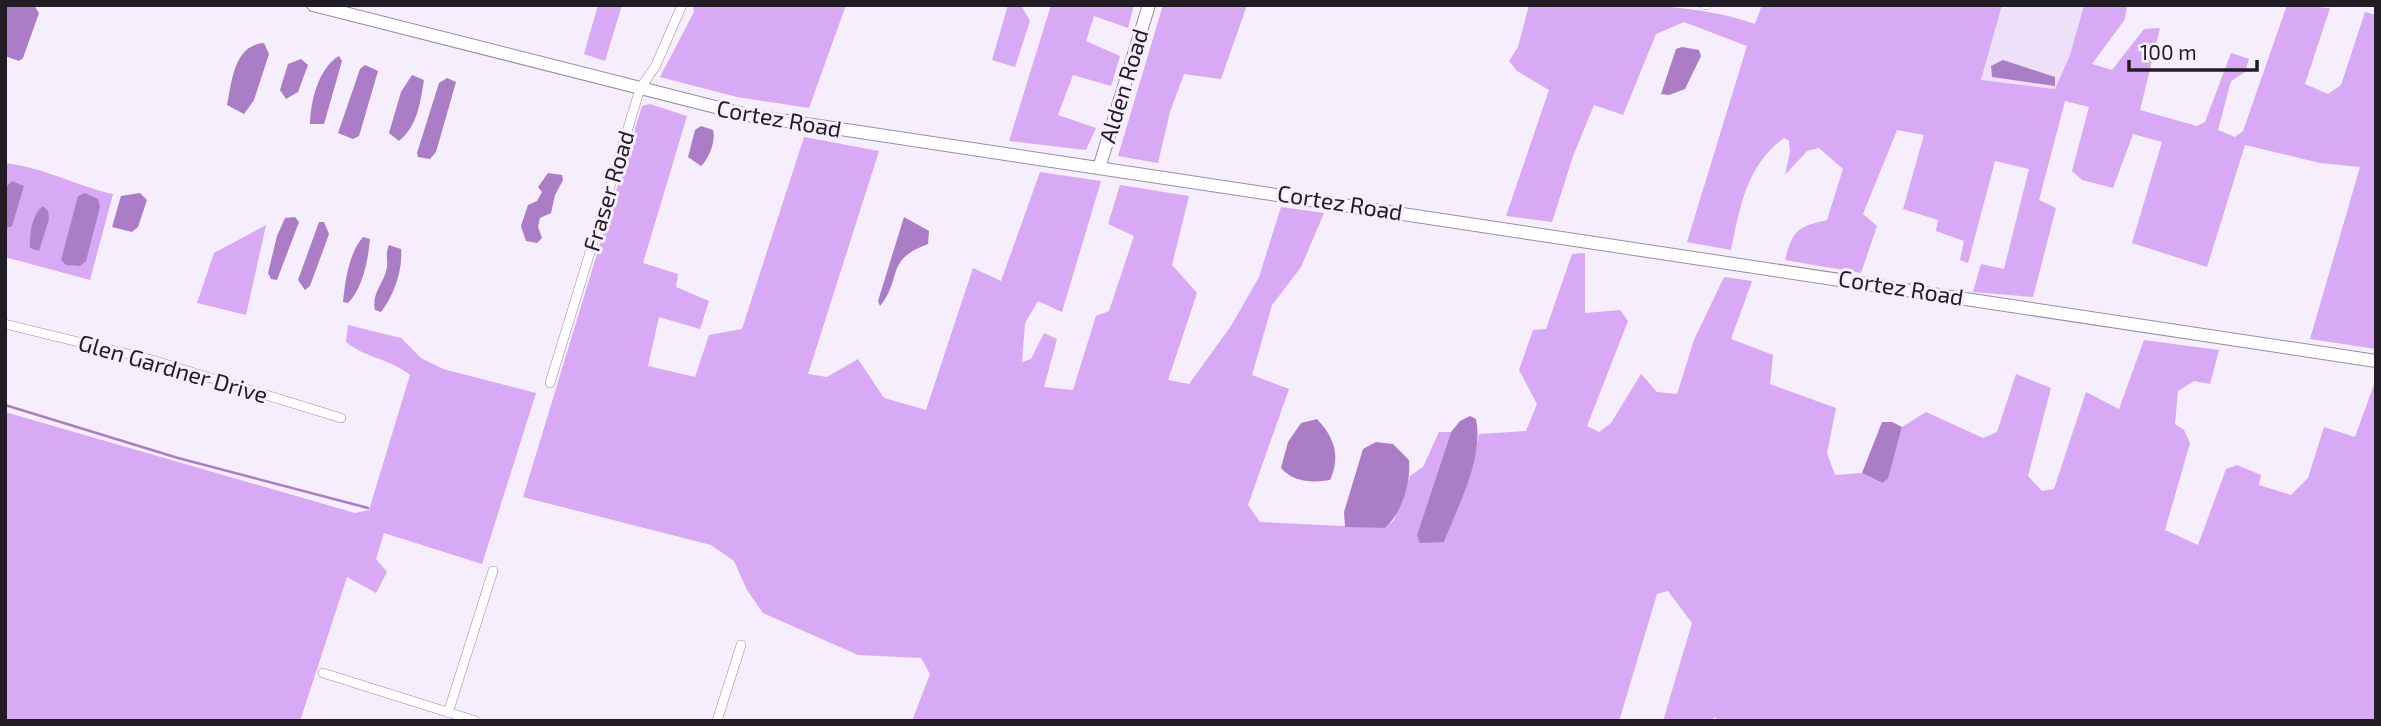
<svg xmlns="http://www.w3.org/2000/svg" width="2381" height="726" font-family="'Exo 2',sans-serif">
<style>
.built{fill:#efe0fa}
.green{fill:#d8aaf5}
.water{fill:#ab7dc7}
.lines{fill:none;stroke-linecap:round;stroke-linejoin:round}
.stream{stroke:#ab7dc7;stroke-width:2.5}
.street-casing{stroke:#998ea1;stroke-width:10}
.secondary-casing{stroke:#998ea1;stroke-width:14}
.street{stroke:#fff;stroke-width:9}
.secondary{stroke:#fff;stroke-width:12}
.labels{text-anchor:middle;stroke-width:6;stroke-linejoin:round;paint-order:stroke}
.street-label{font-size:23px;fill:#221d24;stroke:#f6edfd}
</style>
<rect width="100%" height="100%" fill="#f6edfd"/>
<!-- built -->
<path class="built" d="M2002,5H2084L2070,55L2055,89L1981,81Z"/>
<!-- green -->
<g class="green">
<path d="M598,5H622L605,61L584,54Z"/>
<path d="M693,5H846L809,108L737,97L660,77L694,12Z"/>
<path d="M1008,5H1021L1030,21L1015,67L992,60Z"/>
<path d="M1051,5H1134L1128,28L1094,16L1086,41L1120,56L1111,86L1073,75L1058,115L1096,128L1086,150L1009,141Z"/>
<path d="M1163,5H1247L1221,79L1184,74L1170,112L1158,163L1118,156Z"/>
<path d="M1529,5C1603,5 1687,0 1755,24L1762,5H2002L1981,80L2055,89L2070,55L2084,5H2127L2125,19L2092,64L2112,70L2144,29L2160,28L2140,110L2197,126L2205,122L2231,53L2249,59L2245,72L2231,81L2218,130L2235,137L2243,131L2287,5L2330,8L2305,84L2328,94L2341,85L2365,12L2376,15V349L2310,339L2360,167L2320,163L2245,145L2207,267L2132,243L2162,142L2133,134L2113,188L2082,180L2072,171L2089,107L2065,101L2039,200L2056,208L2033,297L1973,292L1981,264L2004,269L2029,169L1995,161L1968,263L1960,260L1964,241L1936,231L1938,220L1903,209L1924,135L1897,130L1863,214L1877,226L1861,273L1785,260C1793,229 1798,227 1827,220L1843,169L1819,148L1807,151L1785,175L1790,152L1789,141L1784,138C1746,166 1740,207 1731,250L1687,242L1747,46L1684,22L1656,34L1623,115L1594,105L1573,156L1552,222L1506,216L1549,90L1517,71L1509,61L1518,47Z"/>
<path d="M650,104L687,116L643,263L678,274L676,287L709,301L700,329L659,317L648,366L695,377L709,335L742,329L804,137L879,151L808,374L827,377L858,359L884,398L926,410L973,268L1001,281L1040,172L1101,181L1062,312L1038,301L1025,323L1022,362L1031,359L1044,333L1057,339L1044,387L1073,390L1096,316L1109,311L1134,236L1108,224L1120,185L1189,196L1172,265L1197,293L1168,380L1189,384L1231,326L1259,277L1281,207L1324,213L1301,267L1272,305L1252,375L1289,389L1248,505L1260,522L1385,528L1394,520L1410,476L1423,467L1439,432H1451L1417,535L1444,542L1475,455L1479,434L1526,431L1537,404L1519,370L1533,330L1546,329L1572,254L1585,253V313L1620,310L1628,321L1587,426L1599,432L1611,423L1641,374L1657,392L1677,394L1694,340L1724,277L1752,281L1731,339L1773,355L1770,384L1836,408L1827,453L1835,475L1862,473L1881,483L1888,479L1902,427L1926,412L1983,438L1997,432L2016,374L2051,388L2028,476L2042,491L2054,489L2086,392L2119,409L2144,340L2219,350L2210,384L2194,381L2178,391L2175,424L2184,430L2190,443L2165,530L2198,545L2226,469L2237,465L2261,475L2259,485L2291,495L2308,478L2324,427L2355,437L2376,379V721H1717L1716,717L1709,721H1663L1692,623L1668,591L1657,594L1619,721H912L930,674L921,658L858,655L763,613L747,590L734,561L711,545L523,497L642,106Z"/>
<path d="M5,163C43,167 76,186 113,194L90,280L5,257Z"/>
<path d="M266,225L246,315L197,303L214,253Z"/>
<path d="M348,325L401,338L421,358L443,369L536,393L482,564L384,533L376,559L387,572L376,593L347,577L300,721H5V412L355,513L369,510L410,375C391,359 365,358 346,342Z"/>
</g>
<!-- water -->
<g class="water">
<path d="M7,5H34L39,13L23,58L19,61L5,56Z"/>
<path d="M264,43L269,54L254,100L244,114L227,105C232,81 234,45 264,43Z"/>
<path d="M1682,47L1699,50L1701,56L1685,89L1669,95L1661,94L1676,49Z"/>
<path d="M339,56L342,61L324,124H310C310,102 319,67 339,56Z"/>
<path d="M301,59L308,65L298,92L286,99L280,90L288,64Z"/>
<path d="M2003,60L2055,77V86L1992,77L1991,66Z"/>
<path d="M365,65L378,71L359,136L353,139L338,133L360,69Z"/>
<path d="M412,75L424,80C420,103 418,125 399,141L389,133L401,92Z"/>
<path d="M447,78L456,82L436,152L430,159L418,157L417,153L439,83Z"/>
<path d="M701,126L713,130C716,140 709,159 701,166L688,157L695,130Z"/>
<path d="M548,173L562,175L563,180L555,195L551,213L540,218L538,227L542,238L537,243L526,241L521,226L528,205L537,201L542,192L538,187Z"/>
<path d="M12,181L24,186L12,226L7,228L5,188Z"/>
<path d="M85,193L98,199L100,207L86,261L80,266L66,265L61,260L78,196Z"/>
<path d="M140,193L147,200L138,227L132,232L112,227L121,196Z"/>
<path d="M43,206L48,211L49,219L39,251L30,248C29,235 32,214 43,206Z"/>
<path d="M295,217L299,222L277,280L271,279L268,273L277,236L285,218Z"/>
<path d="M904,217L929,231L928,244C884,260 903,278 880,306L878,301Z"/>
<path d="M319,222H324L329,234L310,286L305,290L298,280Z"/>
<path d="M363,237L370,239C368,260 363,288 348,303L343,302C345,281 349,253 363,237Z"/>
<path d="M389,245L401,249C403,269 394,296 381,312L375,310C371,293 385,282 387,267C388,258 385,254 389,245Z"/>
<path d="M1470,416L1476,419C1484,459 1458,505 1444,542L1420,543L1417,535L1451,432L1460,421Z"/>
<path d="M1317,419C1334,437 1341,456 1330,480C1312,483 1293,482 1281,468L1288,442L1301,423Z"/>
<path d="M1882,422H1892L1902,427L1888,479L1882,483L1862,473Z"/>
<path d="M1376,442L1393,444L1409,460C1411,482 1402,513 1385,528L1345,527L1344,512L1363,449Z"/>
</g>
<g class="lines">
<!-- stream -->
<path class="stream" d="M5,405L178,458L368,508"/>
<!-- street casing -->
<g class="street-casing">
<g id="street">
<path d="M1705,5H1706"/>
<path d="M5,324L152,360L341,418"/>
<path d="M550,383L640,89L656,65L682,5"/>
<path d="M323,673L476,721"/>
<path d="M448,713L493,571"/>
<path d="M717,721L741,645"/>
</g>
</g>
<!-- secondary casing -->
<g class="secondary-casing">
<g id="secondary">
<path d="M313,5L747,115L2376,361"/>
<path d="M1099,168L1149,5"/>
</g>
</g>
<!-- street -->
<use href="#street" class="street"/>
<!-- secondary -->
<use href="#secondary" class="secondary"/>
</g>
<g class="labels">
<!-- street labels -->
<g class="street-label">
<text transform="translate(1124 86) rotate(-73)" y="8">Alden Road</text>
<text transform="translate(779 119) rotate(10)" y="8">Cortez Road</text>
<text transform="translate(609 191) rotate(-73)" y="8">Fraser Road</text>
<text transform="translate(1340 203) rotate(9)" y="8">Cortez Road</text>
<text transform="translate(1901 288) rotate(9)" y="8">Cortez Road</text>
<text transform="translate(173 369) rotate(16)" y="8">Glen Gardner Drive</text>
</g>
</g>
<!-- border -->
<rect width="2381" height="726" fill="none" stroke="#221d24" stroke-width="14"/>
<!-- scale -->
<path d="M2129 60v10h128v-10" fill="none" stroke="#221d24" stroke-width="3.5"/>
<text x="2140" y="60" font-size="21" fill="#221d24" stroke="#f6edfd" stroke-width="5" paint-order="stroke">100 m</text>
</svg>
